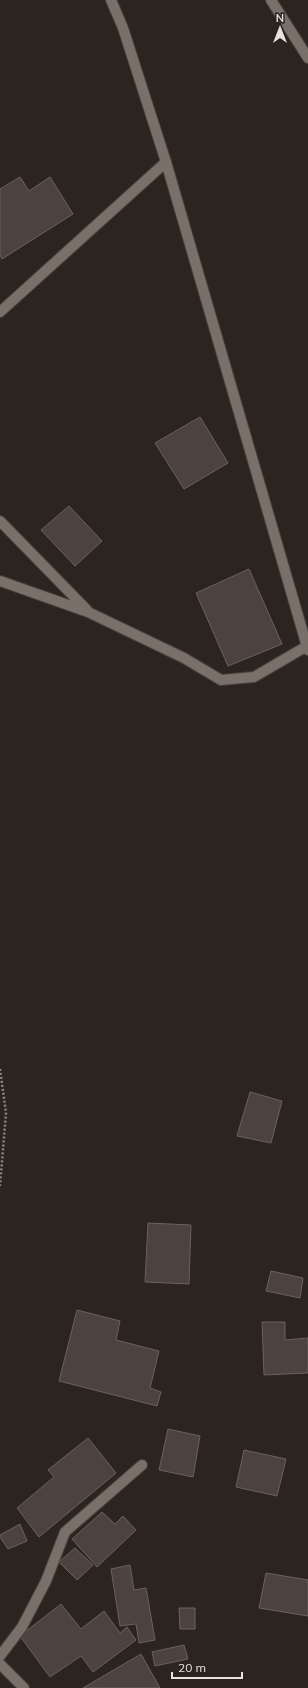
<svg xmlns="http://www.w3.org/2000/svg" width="308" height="1688" font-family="Mulish,sans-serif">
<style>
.building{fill:#4c433e;stroke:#6b625c}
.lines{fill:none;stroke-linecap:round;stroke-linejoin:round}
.minor-casing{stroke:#47413d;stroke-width:12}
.path{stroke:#8c8581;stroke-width:2.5;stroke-dasharray:2 2;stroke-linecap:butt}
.minor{stroke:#79706a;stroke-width:10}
</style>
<rect width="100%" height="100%" fill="#2c241f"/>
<!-- building -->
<g class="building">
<path d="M20,177L29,191L50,177L73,214L2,259L0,255V189Z"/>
<path d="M200,417L228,463L184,489L155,443Z"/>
<path d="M69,506L102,541L75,566L41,530Z"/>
<path d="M249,569L282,644L228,666L196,593Z"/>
<path d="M250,1092L282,1101L271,1143L237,1136Z"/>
<path d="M148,1223L191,1225L189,1284L145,1282Z"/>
<path d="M271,1271L303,1278L300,1298L266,1291Z"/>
<path d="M77,1310L120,1321L116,1340L159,1351L150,1388L161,1392L157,1406L59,1381Z"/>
<path d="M262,1322H285V1340L308,1338V1373L264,1375Z"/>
<path d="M168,1429L200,1436L193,1477L159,1470Z"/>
<path d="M88,1438L116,1473L39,1537L17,1508L54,1477L48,1470Z"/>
<path d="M244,1450L286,1459L277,1496L236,1487Z"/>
<path d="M102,1512L115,1524L123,1516L136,1530L97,1567L72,1539Z"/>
<path d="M20,1524L27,1541L8,1549L0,1537V1535Z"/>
<path d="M75,1548L93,1565L77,1580L59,1562Z"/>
<path d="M130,1565L134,1590L146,1588L155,1640L139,1643L136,1624L120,1626L111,1569Z"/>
<path d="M266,1573L308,1580V1616L259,1608Z"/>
<path d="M61,1604L81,1629L104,1611L120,1633L127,1627L136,1640L93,1672L81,1656L50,1677L20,1636Z"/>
<path d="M179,1608H195V1629H180Z"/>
<path d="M184,1645L188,1659L155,1666L152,1652Z"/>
<path d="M141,1654L160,1688H83Z"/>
</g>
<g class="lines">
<!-- minor casing -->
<g class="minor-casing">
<g id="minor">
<path d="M111,0L123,28L166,162L308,650"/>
<path d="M271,0L308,58"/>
<path d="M0,312L166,162"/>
<path d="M0,521L87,610"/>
<path d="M0,581L88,612L184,658L221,680L254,677L307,646"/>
<path d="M0,1656L22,1627L46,1581L65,1532L142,1465"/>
<path d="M0,1664L24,1688"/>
</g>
</g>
<!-- path -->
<path class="path" d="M0,1069L6,1113L0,1186"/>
<!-- minor -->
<use href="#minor" class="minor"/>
</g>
<!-- north arrow -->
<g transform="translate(280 28)" stroke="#2c241f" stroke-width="3" paint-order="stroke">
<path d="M0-3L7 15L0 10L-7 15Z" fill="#e9e4e0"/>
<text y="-6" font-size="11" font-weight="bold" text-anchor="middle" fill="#e9e4e0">N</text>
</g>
<!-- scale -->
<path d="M172 1672v6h70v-6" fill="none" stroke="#e9e4e0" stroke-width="2"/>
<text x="178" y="1672" font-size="12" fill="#e9e4e0" stroke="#2c241f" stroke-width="3" paint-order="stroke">20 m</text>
</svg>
